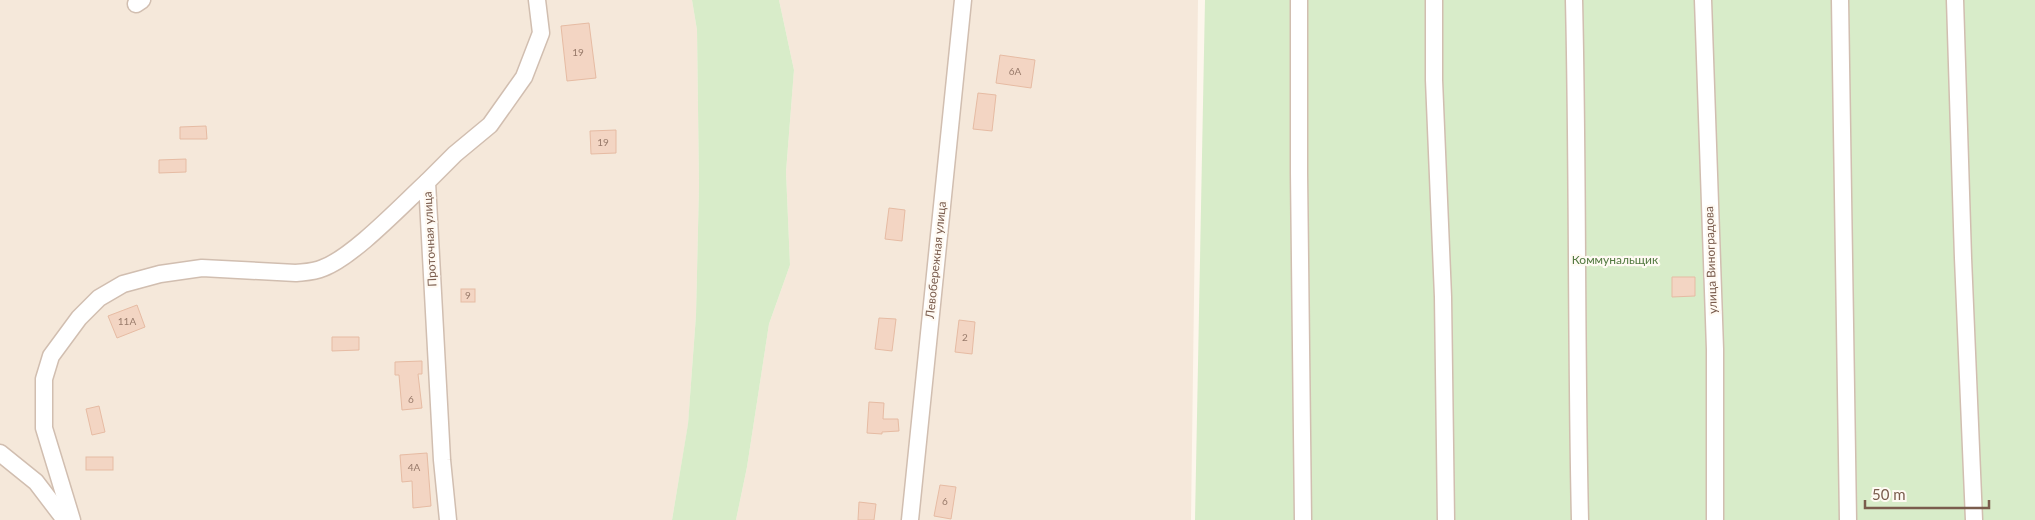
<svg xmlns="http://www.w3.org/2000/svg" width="2035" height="520" font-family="Lato,sans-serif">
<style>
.residential{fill:#f5e8da}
.green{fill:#d8ecc9}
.building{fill:#f3d5c3;stroke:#e6bba3}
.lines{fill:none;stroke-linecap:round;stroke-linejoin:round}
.minor-casing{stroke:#d1beb0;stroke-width:19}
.minor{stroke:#fff;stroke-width:16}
.labels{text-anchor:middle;stroke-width:4.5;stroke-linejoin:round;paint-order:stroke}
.number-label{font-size:10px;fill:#987a6a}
.street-label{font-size:12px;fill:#7a5c4d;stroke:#fffaf3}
.park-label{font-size:12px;fill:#537a41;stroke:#fffaf3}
</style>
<rect width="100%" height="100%" fill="#fdf6ec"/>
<!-- residential -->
<g class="residential">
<path d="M0,0H692L697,30L699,186L696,315L688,425L672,520H0Z"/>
<path d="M779,0H1198L1191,520H736L747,467L769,324L790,265L786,172L794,70Z"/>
</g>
<!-- green -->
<g class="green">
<path d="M692,0H779L794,70L786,172L790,265L769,324L747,467L736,520H672L688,424L696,315L699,186L697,30Z"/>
<path d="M1205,0H2035V520H1195Z"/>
</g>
<!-- building -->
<g class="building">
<path d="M589,23L596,78L567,81L561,26Z"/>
<path d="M1000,55L1035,60L1031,88L996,83Z"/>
<path d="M978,93L996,95L992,131L973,129Z"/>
<path d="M206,126L207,139H180V127Z"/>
<path d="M616,130V153L591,154L590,131Z"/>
<path d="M186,159V172L159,173V160Z"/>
<path d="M889,208L905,210L902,241L885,239Z"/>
<path d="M1672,277H1695V296L1672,297Z"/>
<rect x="461" y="289" width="14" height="13"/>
<path d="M137,305L145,327L117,338L108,316Z"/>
<path d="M879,318L896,319L892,351L875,349Z"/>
<path d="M959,320L975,322L972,354L955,352Z"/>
<path d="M332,337H359V350L332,351Z"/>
<path d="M422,361V374H418L422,408L402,410L399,375H395V362Z"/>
<path d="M869,402L884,403L883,419H898L899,431L882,432V434L867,433Z"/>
<path d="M99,406L105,432L92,435L86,409Z"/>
<path d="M427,453L431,506L413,508L412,481L402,482L400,455Z"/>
<rect x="86" y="457" width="27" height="13"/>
<path d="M940,485L956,487L951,519L934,516Z"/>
<path d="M859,502L876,504L874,520H858Z"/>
</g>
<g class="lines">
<!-- minor casing -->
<g class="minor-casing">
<g id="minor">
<path d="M1299,0V173L1303,520"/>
<path d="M1434,0V80L1443,297L1446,520"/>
<path d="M1574,0C1578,173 1576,347 1580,520"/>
<path d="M1703,0L1715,349V520"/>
<path d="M1840,0L1848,520"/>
<path d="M1955,0L1963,258L1974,520"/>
<path d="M136,4L142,0"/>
<path d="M0,453L36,482L65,520"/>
<path d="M72,520L44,428V379L51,356L79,318L99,298L123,284L160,274L202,268L296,273C305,272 314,272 323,268C353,257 402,205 427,182"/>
<path d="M448,520L442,460L427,182L455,154L490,125L524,77L541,33L537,0"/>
<path d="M910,520L963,0"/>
</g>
</g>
<!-- minor -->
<use href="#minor" class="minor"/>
</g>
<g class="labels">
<!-- number labels -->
<g class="number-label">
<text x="578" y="56">19</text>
<text x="1015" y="75">6А</text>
<text x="603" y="146">19</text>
<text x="468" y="299">9</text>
<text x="127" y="325">11А</text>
<text x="965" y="341">2</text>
<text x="411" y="403">6</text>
<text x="414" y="471">4А</text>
<text x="945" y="505">6</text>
</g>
<!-- street labels -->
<g class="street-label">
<text transform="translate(430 239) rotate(-93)" y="4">Проточная улица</text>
<text transform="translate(936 260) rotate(-84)" y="4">Левобережная улица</text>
<text transform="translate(1711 260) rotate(-92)" y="4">улица Виноградова</text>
</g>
<!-- park labels -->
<g class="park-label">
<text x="1615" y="264">Коммунальщик</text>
</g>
</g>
<!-- scale -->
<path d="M1865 500v8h124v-8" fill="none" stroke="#7a5c4d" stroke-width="2.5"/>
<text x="1872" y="500" font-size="15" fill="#7a5c4d" stroke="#fffaf3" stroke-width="4" paint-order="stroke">50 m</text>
</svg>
